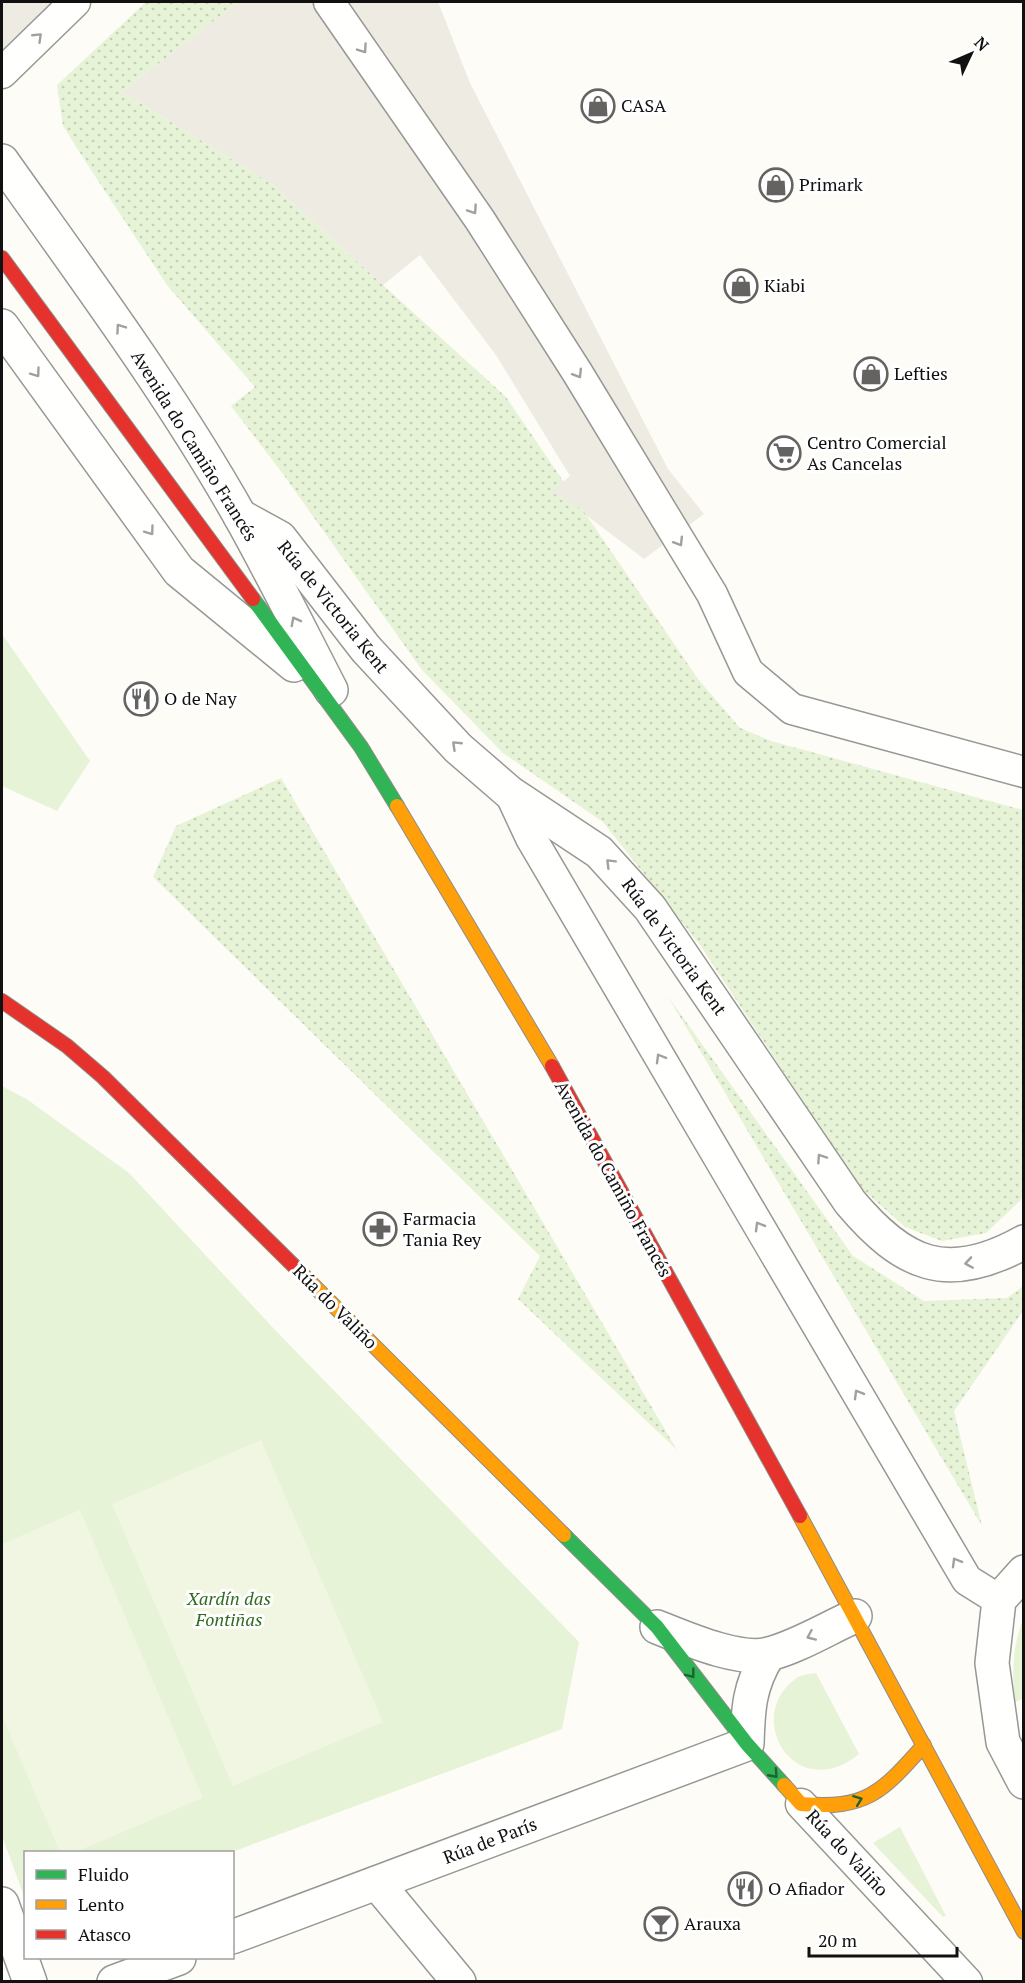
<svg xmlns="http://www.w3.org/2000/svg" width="1025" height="1983" font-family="'PT Serif',serif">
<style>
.grass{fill:url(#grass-dots)}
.park{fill:#e7f3d7}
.pitch{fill:#f0f6e1}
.plaza{fill:#edebe2}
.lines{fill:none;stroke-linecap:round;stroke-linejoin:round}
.lane-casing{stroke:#979795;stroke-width:33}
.street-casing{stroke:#979795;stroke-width:36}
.fast-casing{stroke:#8e8d8b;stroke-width:16}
.slow-casing{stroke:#8e8d8b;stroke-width:16}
.jam-casing{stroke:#8e8d8b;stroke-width:16}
.lane{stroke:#fffffe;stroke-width:30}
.street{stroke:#fffffe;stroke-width:33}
.fast{stroke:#30b455;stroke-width:14}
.slow{stroke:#ff9f0a;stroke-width:14}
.jam{stroke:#e5322d;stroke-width:14}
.oneway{stroke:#a0a09f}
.oneway2{stroke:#206233}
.labels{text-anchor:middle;stroke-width:6;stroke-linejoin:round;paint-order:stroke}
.poi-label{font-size:18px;fill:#111;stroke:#fff;text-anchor:start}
.street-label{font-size:18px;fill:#111;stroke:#fff}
.park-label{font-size:18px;font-style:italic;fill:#2f6b1f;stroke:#fff}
</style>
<defs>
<pattern id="grass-dots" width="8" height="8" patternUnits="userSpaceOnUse" patternTransform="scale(1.5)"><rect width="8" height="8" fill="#e7f3d7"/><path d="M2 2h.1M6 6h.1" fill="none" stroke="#c5cfb8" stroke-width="1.8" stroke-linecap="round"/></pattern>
</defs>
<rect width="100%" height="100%" fill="#fdfcf7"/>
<!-- grass -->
<g class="grass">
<path d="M146,2H238L122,92L272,184L506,397L698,679L740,728L771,741L1023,810V1198L986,1233L942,1241L905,1227L858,1185L700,945L603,822L503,753L422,670L283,474L231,406L255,387L167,285L91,170L63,126L57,85Z"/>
<path d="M281,778L677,1450L518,1299L540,1256L153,877L176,826Z"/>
<path d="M667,995L853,1256L924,1301L1007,1298L1023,1286V1311L954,1411L982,1526Z"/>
</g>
<!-- park -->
<g class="park">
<path d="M2,634L90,761L57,811L2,786Z"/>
<path d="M2,1086L28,1100L129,1173L277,1332L579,1642L562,1729L232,1852H26L25,1899L2,1836Z"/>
<path d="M1023,1619V1699L1015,1702C1012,1672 1012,1648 1023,1619Z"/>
<path d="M816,1673L859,1754C797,1805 743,1720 794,1680C799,1675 809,1674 816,1673Z"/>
<path d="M900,1827L946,1916L943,1917L873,1843Z"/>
</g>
<!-- pitch -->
<g class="pitch">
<path d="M261,1440L383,1722L233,1786L112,1504Z"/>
<path d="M80,1510L203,1798L75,1852H60L2,1716V1544Z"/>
</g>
<!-- plaza -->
<g class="plaza">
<path d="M2,2H56L2,54Z"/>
<path d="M238,2H438L470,83L668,469L704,514L644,559L586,515L583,510L551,492L570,476L496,355L420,255L383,285L272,184L122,92Z"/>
</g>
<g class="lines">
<!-- lane casing -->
<g class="lane-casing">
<g id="lane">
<path d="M329,2L480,220L577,372L712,594L748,672L792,709L1024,772"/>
<path d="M2,73L75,2"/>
<path d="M510,793L531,838L967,1580L999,1600"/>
<path d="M801,1804L967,1982"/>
</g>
</g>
<!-- street casing -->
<g class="street-casing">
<g id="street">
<path d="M2,161C84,277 170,392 240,516C272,573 301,632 331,690"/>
<path d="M2,326L179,571L294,665"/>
<path d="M240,516L280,538L366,649L458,748L510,793L599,852L650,908L850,1202C903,1265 947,1285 1024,1242"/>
<path d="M1024,1572L999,1600L992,1663L1003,1742L1024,1782"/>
<path d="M657,1627C685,1638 739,1662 769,1654C797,1647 828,1628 855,1616"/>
<path d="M377,1883L459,1982"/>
<path d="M2,1904L30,1982"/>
<path d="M232,1937L747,1744C748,1709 749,1686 768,1655"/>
<path d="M114,1982L179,1958"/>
</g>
</g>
<!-- fast casing -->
<g class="fast-casing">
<g id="fast">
<path d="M253,599L361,747L397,806"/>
<path d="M564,1535L657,1627L747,1744L784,1785"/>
</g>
</g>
<!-- slow casing -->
<g class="slow-casing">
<g id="slow">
<path d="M397,806L552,1066"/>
<path d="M301,1273L564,1535"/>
<path d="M800,1516L1024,1932"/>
<path d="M784,1785L801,1804C867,1810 882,1792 924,1745"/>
</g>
</g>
<!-- jam casing -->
<g class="jam-casing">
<g id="jam">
<path d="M2,258L253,599"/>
<path d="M2,1001L67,1046L103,1077L301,1273"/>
<path d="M552,1066L800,1516"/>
</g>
</g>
<!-- lane -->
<use href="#lane" class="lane"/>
<!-- street -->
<use href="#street" class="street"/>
<!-- fast -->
<use href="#fast" class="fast"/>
<!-- slow -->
<use href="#slow" class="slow"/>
<!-- jam -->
<use href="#jam" class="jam"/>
</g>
<!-- one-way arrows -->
<defs><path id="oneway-chevron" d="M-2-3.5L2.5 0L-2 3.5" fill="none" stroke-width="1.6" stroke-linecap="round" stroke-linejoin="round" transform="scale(1.5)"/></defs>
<g class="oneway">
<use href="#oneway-chevron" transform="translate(38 37) rotate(-44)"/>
<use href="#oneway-chevron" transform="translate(363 49) rotate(55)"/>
<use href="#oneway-chevron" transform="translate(473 210) rotate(56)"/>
<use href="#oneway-chevron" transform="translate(120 328) rotate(-125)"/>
<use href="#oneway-chevron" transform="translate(36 373) rotate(54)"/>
<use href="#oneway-chevron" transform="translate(578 374) rotate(58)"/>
<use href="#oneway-chevron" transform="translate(150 531) rotate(54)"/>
<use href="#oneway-chevron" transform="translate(679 542) rotate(58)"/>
<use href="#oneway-chevron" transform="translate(295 621) rotate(-118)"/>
<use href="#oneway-chevron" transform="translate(456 745) rotate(-136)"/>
<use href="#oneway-chevron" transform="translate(610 863) rotate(-135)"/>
<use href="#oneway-chevron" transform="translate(660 1058) rotate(-120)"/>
<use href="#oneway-chevron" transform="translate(821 1158) rotate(-124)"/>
<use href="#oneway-chevron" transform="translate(759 1226) rotate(-120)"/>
<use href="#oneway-chevron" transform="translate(969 1263) rotate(171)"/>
<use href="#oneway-chevron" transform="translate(858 1394) rotate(-120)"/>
<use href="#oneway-chevron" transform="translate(956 1562) rotate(-120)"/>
<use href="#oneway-chevron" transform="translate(811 1636) rotate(156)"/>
</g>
<g class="oneway2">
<use href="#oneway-chevron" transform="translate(691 1674) rotate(52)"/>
<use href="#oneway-chevron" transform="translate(774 1774) rotate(48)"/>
<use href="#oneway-chevron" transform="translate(858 1800) rotate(-21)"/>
</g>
<!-- icons -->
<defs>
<g id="shop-ring" transform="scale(1.725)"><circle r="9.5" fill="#fff" stroke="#646362" stroke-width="1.5"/><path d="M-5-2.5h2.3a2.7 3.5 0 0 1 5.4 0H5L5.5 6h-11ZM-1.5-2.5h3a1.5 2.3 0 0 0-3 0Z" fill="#646362"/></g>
<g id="supermarket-ring" transform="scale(1.725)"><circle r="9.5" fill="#fff" stroke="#646362" stroke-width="1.5"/><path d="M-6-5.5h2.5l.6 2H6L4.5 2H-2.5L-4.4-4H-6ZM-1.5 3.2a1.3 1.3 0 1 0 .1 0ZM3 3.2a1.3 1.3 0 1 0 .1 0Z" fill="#646362"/></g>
<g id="restaurant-ring" transform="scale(1.725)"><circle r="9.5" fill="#fff" stroke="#646362" stroke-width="1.5"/><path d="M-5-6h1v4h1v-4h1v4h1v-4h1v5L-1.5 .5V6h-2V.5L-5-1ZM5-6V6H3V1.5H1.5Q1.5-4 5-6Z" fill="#646362"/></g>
<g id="pharmacy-ring" transform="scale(1.725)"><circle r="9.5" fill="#fff" stroke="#646362" stroke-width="1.5"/><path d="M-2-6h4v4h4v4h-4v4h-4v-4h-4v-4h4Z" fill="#646362"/></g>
<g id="bar-ring" transform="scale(1.725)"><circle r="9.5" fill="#fff" stroke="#646362" stroke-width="1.5"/><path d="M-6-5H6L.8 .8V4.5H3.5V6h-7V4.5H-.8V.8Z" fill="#646362"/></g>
</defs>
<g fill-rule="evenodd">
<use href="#shop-ring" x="598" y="106"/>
<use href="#shop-ring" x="776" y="185"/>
<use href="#shop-ring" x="741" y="286"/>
<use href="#shop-ring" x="871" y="374"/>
<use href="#supermarket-ring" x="784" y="453"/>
<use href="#restaurant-ring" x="141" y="699"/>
<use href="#pharmacy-ring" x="380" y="1229"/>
<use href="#restaurant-ring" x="745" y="1889"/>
<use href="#bar-ring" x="661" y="1924"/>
</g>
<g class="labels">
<!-- poi labels -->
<g class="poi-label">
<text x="621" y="112">CASA</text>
<text x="799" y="191">Primark</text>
<text x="764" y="292">Kiabi</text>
<text x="894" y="380">Lefties</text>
<text x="807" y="449">Centro Comercial<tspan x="807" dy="21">As Cancelas</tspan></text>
<text x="164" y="705">O de Nay</text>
<text x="403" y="1225">Farmacia<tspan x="403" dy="21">Tania Rey</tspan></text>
<text x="768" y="1895">O Afiador</text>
<text x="684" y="1930">Arauxa</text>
</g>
<!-- street labels -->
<g class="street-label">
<text transform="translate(194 446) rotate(58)" y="6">Avenida do Camiño Francés</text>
<text transform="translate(333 607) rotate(51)" y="6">Rúa de Victoria Kent</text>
<text transform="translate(674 947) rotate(54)" y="6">Rúa de Victoria Kent</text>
<text transform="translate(613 1179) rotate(61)" y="6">Avenida do Camiño Francés</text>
<text transform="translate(335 1307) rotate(45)" y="6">Rúa do Valiño</text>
<text transform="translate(490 1841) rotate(-21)" y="6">Rúa de París</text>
<text transform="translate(847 1853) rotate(47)" y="6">Rúa do Valiño</text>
</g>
<!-- park labels -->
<g class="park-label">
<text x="229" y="1605">Xardín das<tspan x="229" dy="21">Fontiñas</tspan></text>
</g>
</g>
<!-- border -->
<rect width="1025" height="1983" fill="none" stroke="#111111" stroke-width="6"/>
<!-- legend -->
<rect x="24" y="1851" width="210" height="108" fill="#ffffff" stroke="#a0a0a0" stroke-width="1.5"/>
<rect x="36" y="1870" width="30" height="9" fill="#30b455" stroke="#a0a0a0" stroke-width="1.5"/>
<text x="78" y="1881" font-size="18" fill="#111111">Fluido</text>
<rect x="36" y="1900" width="30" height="9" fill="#ff9f0a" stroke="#a0a0a0" stroke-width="1.5"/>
<text x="78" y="1911" font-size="18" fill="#111111">Lento</text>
<rect x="36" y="1930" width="30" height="9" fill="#e5322d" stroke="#a0a0a0" stroke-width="1.5"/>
<text x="78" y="1941" font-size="18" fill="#111111">Atasco</text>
<!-- north arrow -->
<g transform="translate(971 54) rotate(46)" stroke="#ffffff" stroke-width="4.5" paint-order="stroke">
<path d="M0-4.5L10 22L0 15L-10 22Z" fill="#111111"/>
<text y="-9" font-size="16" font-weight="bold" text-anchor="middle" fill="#111111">N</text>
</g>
<!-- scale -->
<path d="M809 1947v9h148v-9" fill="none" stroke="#111111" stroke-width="3"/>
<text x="818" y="1947" font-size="18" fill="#111111" stroke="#ffffff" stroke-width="4.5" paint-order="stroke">20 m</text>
</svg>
